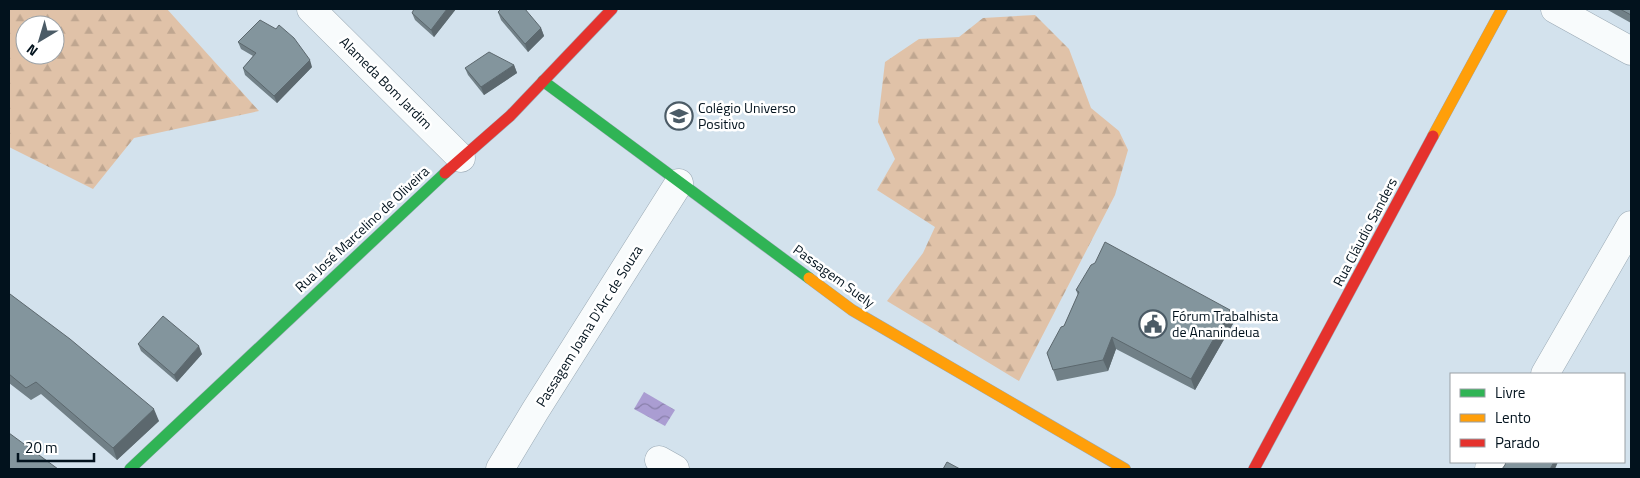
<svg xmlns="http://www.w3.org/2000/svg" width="1640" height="478" font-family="'Titillium Web',sans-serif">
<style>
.forest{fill:url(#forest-firs);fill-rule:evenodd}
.water{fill:url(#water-waves)}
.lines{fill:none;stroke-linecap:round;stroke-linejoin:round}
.street-casing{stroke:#9aa9b4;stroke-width:29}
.fast-casing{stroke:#9aa9b4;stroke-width:12}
.slow-casing{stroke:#9aa9b4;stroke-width:12}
.jam-casing{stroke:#9aa9b4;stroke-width:12}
.street{stroke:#f8fbfc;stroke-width:28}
.fast{stroke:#30b455;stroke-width:11}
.slow{stroke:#ff9f0a;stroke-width:11}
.jam{stroke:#e5322d;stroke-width:11}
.wall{fill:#718087}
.shaded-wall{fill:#5c686e}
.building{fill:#83959d;stroke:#5c686e}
.labels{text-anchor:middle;stroke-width:5;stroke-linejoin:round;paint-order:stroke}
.street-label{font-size:14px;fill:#02121d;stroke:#fff}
.poi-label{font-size:14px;fill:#02121d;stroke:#fff;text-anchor:start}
</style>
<defs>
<pattern id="forest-firs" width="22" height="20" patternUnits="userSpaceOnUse" patternTransform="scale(1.25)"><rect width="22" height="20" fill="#e0c2a8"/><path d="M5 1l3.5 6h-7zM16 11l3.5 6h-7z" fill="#bfa690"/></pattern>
<pattern id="water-waves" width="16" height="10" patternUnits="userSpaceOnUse" patternTransform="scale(1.25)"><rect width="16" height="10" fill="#aa9dd2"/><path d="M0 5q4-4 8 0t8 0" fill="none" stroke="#887faa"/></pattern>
</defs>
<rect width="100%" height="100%" fill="#d3e2ed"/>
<!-- forest -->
<g class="forest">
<path d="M9,9H167L259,111L134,138L93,189L9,147ZM25,25H55V55H25Z"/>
<path d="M1035,15L1069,49L1091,108L1119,131L1128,150L1115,195L1019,381L887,301L923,253L935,227L877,190L895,159L878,122L885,62L919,39L959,37L983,18Z"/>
</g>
<!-- water -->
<path class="water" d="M644,392L675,410L665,426L634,409Z"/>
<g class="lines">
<!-- street casing -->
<g class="street-casing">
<g id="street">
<path d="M311,9L461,158"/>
<path d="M1555,9L1631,51"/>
<path d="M1545,374L1631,225"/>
<path d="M659,460L675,469"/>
<path d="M500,469L535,411L679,183"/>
<path d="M1489,469L1494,462"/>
</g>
</g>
<!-- fast casing -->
<g class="fast-casing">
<g id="fast">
<path d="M543,81L809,278"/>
<path d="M130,469L445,173"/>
</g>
</g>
<!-- slow casing -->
<g class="slow-casing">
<g id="slow">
<path d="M1433,136L1502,9"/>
<path d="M809,278L852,310L1125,469"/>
</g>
</g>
<!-- jam casing -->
<g class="jam-casing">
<g id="jam">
<path d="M445,173L510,116L612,9"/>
<path d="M1254,469L1433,136"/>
</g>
</g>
<!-- street -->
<use href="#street" class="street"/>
<!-- fast -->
<use href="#fast" class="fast"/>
<!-- slow -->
<use href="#slow" class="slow"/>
<!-- jam -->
<use href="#jam" class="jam"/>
</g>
<!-- wall -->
<g class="wall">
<path d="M456,9L434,37L415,20L412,13Z"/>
<path d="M1606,9H1631V23Z"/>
<path d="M498,12L541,28L544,36L528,52L501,20Z"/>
<path d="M238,42L312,67L277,103L245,75L243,68L253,56L241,49Z"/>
<path d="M514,65L517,73L484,95L468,75L465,68Z"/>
<path d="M1095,263L1230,310L1234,322L1195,390L1116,349L1108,371L1057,381L1047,353L1064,326L1078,295L1076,290Z"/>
<path d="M9,295L159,421L117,460L41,394L31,400L9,383Z"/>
<path d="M138,344L202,354L177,382L141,351Z"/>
</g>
<!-- shaded-wall -->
<g class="shaded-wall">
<path d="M447,9H456L434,37L431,30Z"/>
<path d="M541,28L544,36L528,52L525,44Z"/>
<path d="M310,60L312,67L277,103L274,96Z"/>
<path d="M514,65L517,73L484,95L481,87Z"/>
<path d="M1230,310L1234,322L1195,390L1191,379Z"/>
<path d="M1112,337L1116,349L1108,371L1103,360Z"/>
<path d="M199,346L202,354L177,382L174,375Z"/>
<path d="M154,409L159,421L117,460L113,448Z"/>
<path d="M1554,462H1558L1555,469H1550Z"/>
</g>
<!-- building -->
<g class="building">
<path d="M414,9H447L431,30L412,13Z"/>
<path d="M501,9H525L541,28L525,44L498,12Z"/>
<path d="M1620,9H1631V15Z"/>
<path d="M260,20L276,29L279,25L294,38L310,60L274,96L243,68L256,53L238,42Z"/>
<path d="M489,52L514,65L481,87L465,68Z"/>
<path d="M1105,242L1230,310L1191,379L1112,337L1103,360L1053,370L1047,353L1061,327L1064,326L1079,292L1076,290L1091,265L1095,263Z"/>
<path d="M10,294L70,339L154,409L113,448L36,382L26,388L9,374V295Z"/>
<path d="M163,316L199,346L174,375L138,344Z"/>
<path d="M9,433L58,469H9Z"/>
<path d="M947,462L960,469H943Z"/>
<path d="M1506,462H1554L1550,469H1502L1505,465Z"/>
</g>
<!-- icons -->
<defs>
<g id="school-ring" transform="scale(1.4375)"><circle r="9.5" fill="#fff" stroke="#4b5b66" stroke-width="1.5"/><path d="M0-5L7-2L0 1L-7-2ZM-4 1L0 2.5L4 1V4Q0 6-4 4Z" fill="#4b5b66"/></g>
<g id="civic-ring" transform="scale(1.4375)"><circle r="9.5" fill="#fff" stroke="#4b5b66" stroke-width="1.5"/><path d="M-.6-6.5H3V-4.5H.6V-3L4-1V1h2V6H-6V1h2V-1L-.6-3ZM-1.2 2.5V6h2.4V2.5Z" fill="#4b5b66"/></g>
</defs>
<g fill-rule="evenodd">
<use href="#school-ring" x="679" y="116"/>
<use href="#civic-ring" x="1153" y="324"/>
</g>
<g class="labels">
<!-- street labels -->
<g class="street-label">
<text transform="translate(386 83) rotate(45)" y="5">Alameda Bom Jardim</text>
<text transform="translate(362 229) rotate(-43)" y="5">Rua José Marcelino de Oliveira</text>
<text transform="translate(1365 232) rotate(-62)" y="5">Rua Cláudio Sanders</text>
<text transform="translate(834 276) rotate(36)" y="5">Passagem Suely</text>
<text transform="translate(589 326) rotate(-58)" y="5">Passagem Joana D'Arc de Souza</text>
</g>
<!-- poi labels -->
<g class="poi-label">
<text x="698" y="113">Colégio Universo<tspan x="698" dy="16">Positivo</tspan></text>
<text x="1172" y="321">Fórum Trabalhista<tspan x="1172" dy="16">de Ananindeua</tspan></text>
</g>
</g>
<!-- border -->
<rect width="1640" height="478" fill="none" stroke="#02121d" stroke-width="20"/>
<!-- legend -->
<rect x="1450" y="373" width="175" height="90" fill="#ffffff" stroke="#9aa0a5"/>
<rect x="1460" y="389" width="25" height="8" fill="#30b455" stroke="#9aa0a5"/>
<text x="1495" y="398" font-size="15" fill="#02121d">Livre</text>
<rect x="1460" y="414" width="25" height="8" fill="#ff9f0a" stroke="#9aa0a5"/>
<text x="1495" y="423" font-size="15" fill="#02121d">Lento</text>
<rect x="1460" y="439" width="25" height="8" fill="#e5322d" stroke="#9aa0a5"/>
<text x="1495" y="448" font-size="15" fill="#02121d">Parado</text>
<!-- north arrow -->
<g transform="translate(40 40) rotate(218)"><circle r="24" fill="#ffffff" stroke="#9aa0a5"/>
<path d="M0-4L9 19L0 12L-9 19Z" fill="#4b5b66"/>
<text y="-8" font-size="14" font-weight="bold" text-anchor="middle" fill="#02121d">N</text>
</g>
<!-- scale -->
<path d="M18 453v8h76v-8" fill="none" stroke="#02121d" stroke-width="2.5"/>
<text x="25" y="453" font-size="15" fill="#02121d" stroke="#ffffff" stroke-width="4" paint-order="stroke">20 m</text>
</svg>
